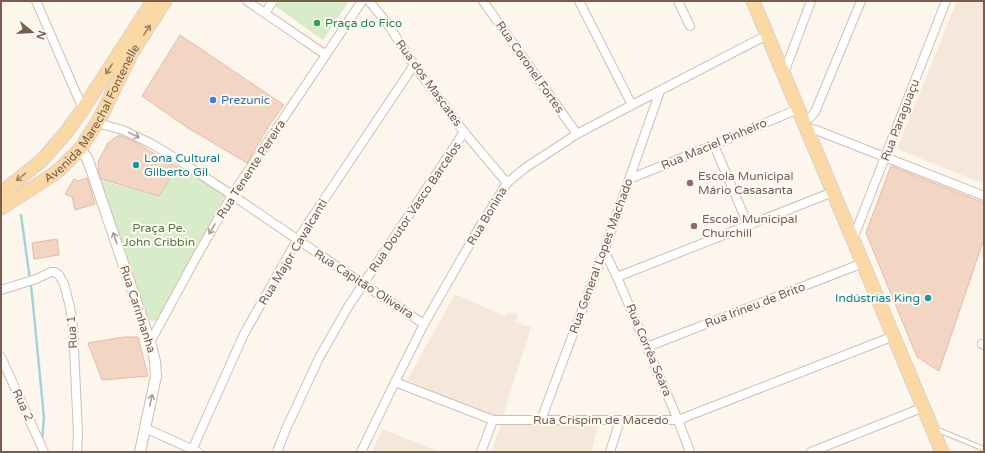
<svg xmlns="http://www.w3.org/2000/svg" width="985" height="453" font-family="'Varela Round',sans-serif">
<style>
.residential{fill:#f5e8da}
.green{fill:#d8ecc9}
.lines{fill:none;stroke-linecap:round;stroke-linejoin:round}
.stream{stroke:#a5d3da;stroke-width:2.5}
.building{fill:#f3d5c3;stroke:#e6bba3}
.service-casing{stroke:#d1beb0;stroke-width:6}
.minor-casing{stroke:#d1beb0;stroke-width:10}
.tertiary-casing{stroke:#d1beb0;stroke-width:12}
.primary-casing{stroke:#dad1cd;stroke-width:15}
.service{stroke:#fff;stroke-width:4}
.minor{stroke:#fff;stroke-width:8}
.tertiary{stroke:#fff;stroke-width:10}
.primary{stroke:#fbd9a5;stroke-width:13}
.oneway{stroke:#a18267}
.oneway2{stroke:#af9d94}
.leisure-dot{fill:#2e9e5b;stroke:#fffaf3;stroke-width:1.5}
.shop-dot{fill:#3f7fe0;stroke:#fffaf3;stroke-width:1.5}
.culture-dot{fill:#0f9aa8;stroke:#fffaf3;stroke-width:1.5}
.education-dot{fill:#8d6e63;stroke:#fffaf3;stroke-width:1.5}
.labels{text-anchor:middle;stroke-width:4;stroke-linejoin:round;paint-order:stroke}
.leisure-label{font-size:12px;fill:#27864d;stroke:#fffaf3;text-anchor:start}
.street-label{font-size:12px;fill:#7a5c4d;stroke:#fffaf3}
.shop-label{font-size:12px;fill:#366cbe;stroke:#fffaf3;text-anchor:start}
.culture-label{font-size:12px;fill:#0d838f;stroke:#fffaf3;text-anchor:start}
.education-label{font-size:12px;fill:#785e54;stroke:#fffaf3;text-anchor:start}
.park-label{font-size:12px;fill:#537a41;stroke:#fffaf3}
</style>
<rect width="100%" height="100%" fill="#fdf6ec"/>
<!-- residential -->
<g class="residential">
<path d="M957,1H984V184L897,149Z"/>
<path d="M455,294L505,316L509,312L518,315L516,322L531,327L503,416L478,413L455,401L407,380Z"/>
<path d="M599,424L591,452H491L501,425Z"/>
<path d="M382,429L441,452H372Z"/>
</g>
<!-- green -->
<g class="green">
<path d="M279,1H349L323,40L275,6Z"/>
<path d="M179,166L226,194L194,253L161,319L153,321L144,318L99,180L159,196L169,180Z"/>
</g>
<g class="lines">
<!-- stream -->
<path class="stream" d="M21,215L32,294L44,418L42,441"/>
</g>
<!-- building -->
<g class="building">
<path d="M180,35L284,105L270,124L247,163L188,128L142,96Z"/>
<path d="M119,135L133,141L177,167L159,196L101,179L99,174L98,162L108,143Z"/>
<path d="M891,166L984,203V239L939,371L917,357L866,233Z"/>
<path d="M87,178L95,204L75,210L72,197L65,194L74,179L78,181Z"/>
<path d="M57,239L59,255L34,259L32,243Z"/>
<path d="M124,337H138L148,376L102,380L88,343Z"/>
</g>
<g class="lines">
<!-- service casing -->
<g class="service-casing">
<path id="service" d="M936,429L984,449"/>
</g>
<!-- minor casing -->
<g class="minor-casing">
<g id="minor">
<path d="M36,1L83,109"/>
<path d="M247,1L326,55"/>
<path d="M369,1L387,23L414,65L464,132L507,183"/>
<path d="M483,1L577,134"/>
<path d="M579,1L632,105"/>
<path d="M678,1L690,26"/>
<path d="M265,13L273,1"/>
<path d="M784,73L811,1"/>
<path d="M97,123L123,130L152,144L180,161L232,195L363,284L424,324"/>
<path d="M805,123L815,112L861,1"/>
<path d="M807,129L816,130L984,196"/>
<path d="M714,145L748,225"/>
<path d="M629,179L714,145L798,109"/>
<path d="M853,239L946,1"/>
<path d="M604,251L617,277L678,420L690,452"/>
<path d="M617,277L833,192"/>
<path d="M1,290L36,279L51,272H55L59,275L64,284L70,307L73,327L78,434L77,452"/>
<path d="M150,342L160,324L198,254L232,195L362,1"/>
<path d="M982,344L984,345"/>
<path d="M647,347L863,263"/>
<path d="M1,357L44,452"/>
<path d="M395,382L493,420H678L894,336"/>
<path d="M541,420L604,251L660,91"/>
<path d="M145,428L198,452"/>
<path d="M192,450L244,334L297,240L414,65"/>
<path d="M277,452L286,429L319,358L348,307L464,132"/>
<path d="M361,452L395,382L424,324L479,228L507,183L525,168L577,134L632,105L767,35"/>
<path d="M481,452L493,420"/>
<path d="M610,452L620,420"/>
<path d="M811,452L924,407"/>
</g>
</g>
<!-- tertiary casing -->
<g class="tertiary-casing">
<path id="tertiary" d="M80,149L87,158L90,166L150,342L155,361L156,376L140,452"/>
</g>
<!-- primary casing -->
<g class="primary-casing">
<g id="primary">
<path d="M753,1L942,452"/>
<path d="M1,193L41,161L65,134L83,109L153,1"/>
<path id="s1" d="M1,208L51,176L60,169L80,149L97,123L104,110L131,54L165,1"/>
</g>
</g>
<!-- service -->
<use href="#service" class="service"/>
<!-- minor -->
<use href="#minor" class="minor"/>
<!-- tertiary -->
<use href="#tertiary" class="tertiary"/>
<!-- primary -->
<use href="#primary" class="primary"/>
</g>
<!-- one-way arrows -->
<defs><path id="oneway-shaft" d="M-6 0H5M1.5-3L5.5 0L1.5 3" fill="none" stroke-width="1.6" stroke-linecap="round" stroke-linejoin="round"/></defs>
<g class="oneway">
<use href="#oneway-shaft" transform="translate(147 30) rotate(-57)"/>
<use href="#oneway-shaft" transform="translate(109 69) rotate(123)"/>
<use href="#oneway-shaft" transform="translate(21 177) rotate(141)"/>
</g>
<g class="oneway2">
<use href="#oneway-shaft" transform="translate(134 135) rotate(26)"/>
<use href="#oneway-shaft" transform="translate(212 229) rotate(121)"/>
<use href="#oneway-shaft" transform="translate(115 238) rotate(-109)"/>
<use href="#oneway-shaft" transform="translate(151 400) rotate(-78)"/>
</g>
<!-- markers -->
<circle class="leisure-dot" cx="317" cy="23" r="4"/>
<circle class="shop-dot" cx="213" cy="100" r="4"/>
<g class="culture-dot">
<circle cx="136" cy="165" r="4"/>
<circle cx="928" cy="298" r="4"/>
</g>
<g class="education-dot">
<circle cx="690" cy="183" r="4"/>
<circle cx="694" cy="226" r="4"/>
</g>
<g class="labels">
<!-- leisure labels -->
<g class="leisure-label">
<text x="325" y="27">Praça do Fico</text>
</g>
<!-- street labels -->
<g class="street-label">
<text transform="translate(530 67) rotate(55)" y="4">Rua Coronel Fortes</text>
<text transform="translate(429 83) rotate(54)" y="4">Rua dos Mascates</text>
<text dy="4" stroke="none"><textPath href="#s1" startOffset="135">Avenida Marechal Fontenelle</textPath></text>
<text transform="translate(900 120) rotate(-69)" y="4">Rua Paraguaçu</text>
<text transform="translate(714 144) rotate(-23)" y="4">Rua Maciel Pinheiro</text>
<text transform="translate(251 169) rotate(-57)" y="4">Rua Tenente Pereira</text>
<text transform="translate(415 207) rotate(-56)" y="4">Rua Doutor Vasco Barcelos</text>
<text transform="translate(487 216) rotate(-59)" y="4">Rua Bonina</text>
<text transform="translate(293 252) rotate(-59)" y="4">Rua Major Cavalcanti</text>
<text transform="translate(601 256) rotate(-70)" y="4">Rua General Lopes Machado</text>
<text transform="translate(364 284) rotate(33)" y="4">Rua Capitão Oliveira</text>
<text transform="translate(755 305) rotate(-21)" y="4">Rua Irineu de Brito</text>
<text transform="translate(138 309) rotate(72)" y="4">Rua Carinhanha</text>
<text transform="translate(72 332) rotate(-94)" y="4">Rua 1</text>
<text transform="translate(649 350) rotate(67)" y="4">Rua Corrêa Seára</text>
<text transform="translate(23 405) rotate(65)" y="4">Rua 2</text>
<text x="601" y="424">Rua Crispim de Macedo</text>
</g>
<!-- shop labels -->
<g class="shop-label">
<text x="221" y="104">Prezunic</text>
</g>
<!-- culture labels -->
<g class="culture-label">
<text x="144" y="162">Lona Cultural<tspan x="144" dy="14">Gilberto Gil</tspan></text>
<text x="920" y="302" text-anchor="end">Indústrias King</text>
</g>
<!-- education labels -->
<g class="education-label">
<text x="698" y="180">Escola Municipal<tspan x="698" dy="14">Mário Casasanta</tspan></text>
<text x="702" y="223">Escola Municipal<tspan x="702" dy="14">Churchill</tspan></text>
</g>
<!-- park labels -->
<g class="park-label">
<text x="159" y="232">Praça Pe.<tspan x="159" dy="14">John Cribbin</tspan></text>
</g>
</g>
<!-- border -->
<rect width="985" height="453" fill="none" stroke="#7a5c4d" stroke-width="4"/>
<!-- north arrow -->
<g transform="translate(32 32) rotate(108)" stroke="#fffaf3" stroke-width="3" paint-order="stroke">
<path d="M0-3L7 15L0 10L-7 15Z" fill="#7a5c4d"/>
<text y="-6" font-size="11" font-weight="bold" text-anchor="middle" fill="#7a5c4d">N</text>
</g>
</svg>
